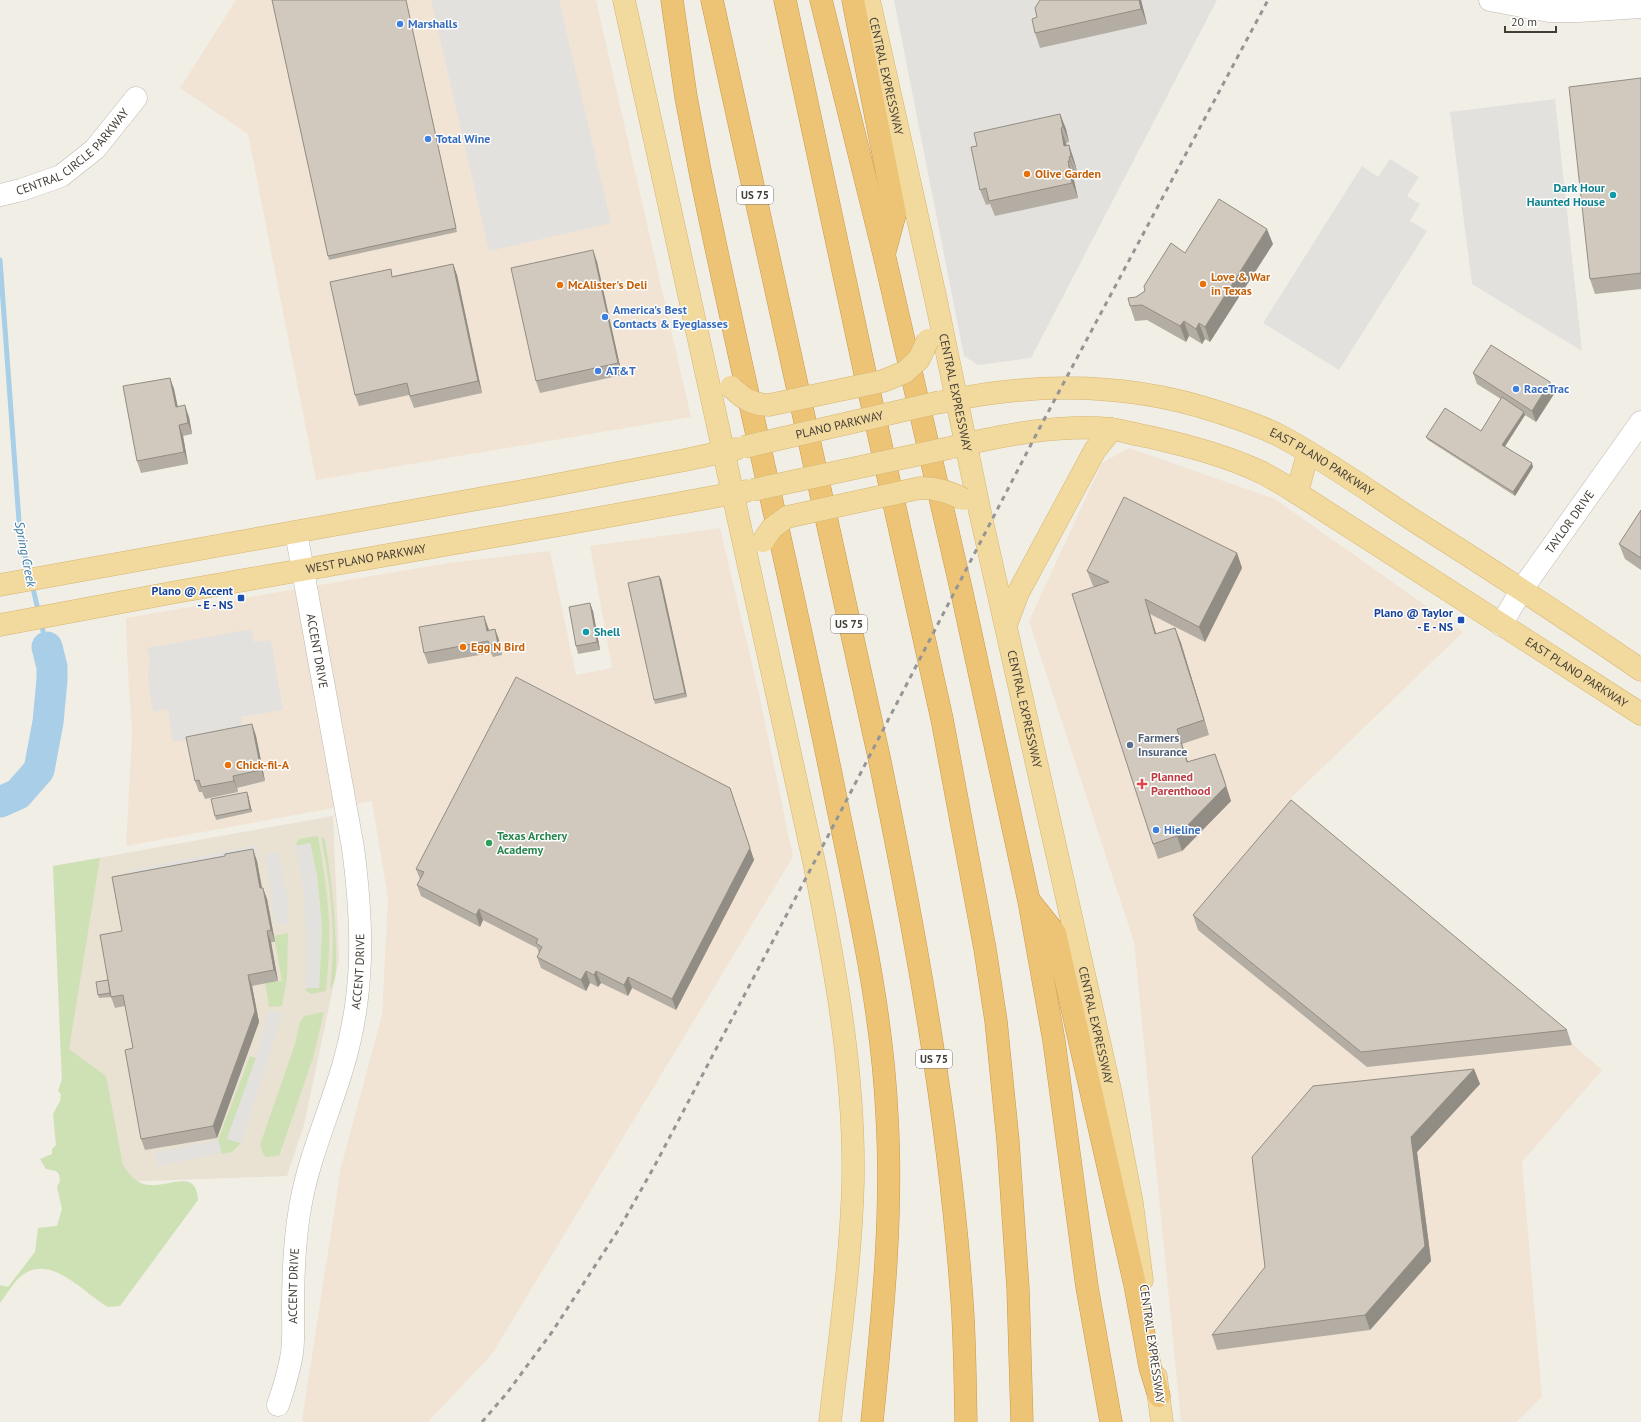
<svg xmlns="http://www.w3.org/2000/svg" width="1641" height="1422" font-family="'PT Sans',sans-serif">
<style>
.commercial{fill:#f1e4d4}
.education{fill:#e9e2d2}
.green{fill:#cde1b4}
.parking{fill:#e2e1de}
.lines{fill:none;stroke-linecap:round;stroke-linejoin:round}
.stream{stroke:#a9cee7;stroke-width:5}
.river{stroke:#a9cee7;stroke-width:31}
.minor-casing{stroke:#beb8ad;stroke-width:23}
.major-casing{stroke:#d5b670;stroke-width:23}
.highway-casing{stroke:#ca9947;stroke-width:23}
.minor{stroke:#fff;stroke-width:22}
.major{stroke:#f2d99e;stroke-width:22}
.highway{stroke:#edc476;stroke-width:22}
.rail{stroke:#959595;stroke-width:3;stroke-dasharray:5 5;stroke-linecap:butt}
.major-bridge-casing{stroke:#d5b670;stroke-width:23;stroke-linecap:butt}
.major-bridge{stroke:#f2d99e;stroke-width:22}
.wall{fill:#b4ada3}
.shaded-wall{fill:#928d84}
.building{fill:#d1c9bd;stroke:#928d84}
.shop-dot{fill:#3f7fe0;stroke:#fff;stroke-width:1.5}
.food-dot{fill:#e8710a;stroke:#fff;stroke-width:1.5}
.culture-dot{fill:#0f9aa8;stroke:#fff;stroke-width:1.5}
.transit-dot{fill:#1a4fb4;stroke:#fff;stroke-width:1.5}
.service-dot{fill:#5c6f8a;stroke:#fff;stroke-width:1.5}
.health-dot{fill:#e0444e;stroke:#fff;stroke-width:1.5}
.leisure-dot{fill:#2e9e5b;stroke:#fff;stroke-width:1.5}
.labels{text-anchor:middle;stroke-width:3;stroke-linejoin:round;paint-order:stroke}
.shield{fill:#fff;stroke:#7b7872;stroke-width:1}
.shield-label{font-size:11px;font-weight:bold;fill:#433e36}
.shop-label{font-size:12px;font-weight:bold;fill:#366cbe;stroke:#fff;text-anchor:start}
.street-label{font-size:12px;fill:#433e36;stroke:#fff}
.food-label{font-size:12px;font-weight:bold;fill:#c56008;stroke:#fff;text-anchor:start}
.culture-label{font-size:12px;font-weight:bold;fill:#0d838f;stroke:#fff;text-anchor:end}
.transit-label{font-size:12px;font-weight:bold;fill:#164399;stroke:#fff;text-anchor:end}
.service-label{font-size:12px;font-weight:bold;fill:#4e5e75;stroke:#fff;text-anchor:start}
.health-label{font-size:12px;font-weight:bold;fill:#be3a42;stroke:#fff;text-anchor:start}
.leisure-label{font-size:12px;font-weight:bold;fill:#27864d;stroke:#fff;text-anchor:start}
.water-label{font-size:13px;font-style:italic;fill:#3c78a2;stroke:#fff}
</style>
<rect width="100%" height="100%" fill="#f1eee6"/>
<!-- commercial -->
<g class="commercial">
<path d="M236,0H596L691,417L316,480L248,134L180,88Z"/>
<path d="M1129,448L1275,499L1463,632L1291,798L1602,1070L1522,1162L1542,1397L1516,1422H1181L1134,942L1029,621L1102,463Z"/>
<path d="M720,528L760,698L793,857L492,1354L428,1422H304L302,1420L341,1167L382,1015L388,898L372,801L126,846L132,735L127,655L126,618L448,563L550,551L576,675L612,668L590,546Z"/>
</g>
<!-- education -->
<path class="education" d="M333,816L339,960L304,1125L287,1176L66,1184L53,866Z"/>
<!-- green -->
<g class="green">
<path d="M318,836C323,865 328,895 329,924C330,947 328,969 326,991L312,994L306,991V988H319L322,924L317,876L310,843L298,846L296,844L299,839Z"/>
<path d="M321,837L325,840C331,876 335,911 336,948C336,960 338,979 330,990C332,966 334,943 332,919C331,891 326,864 321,837Z"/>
<path d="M100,858L69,1049L106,1076L123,1165C127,1171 131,1177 137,1181C160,1196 196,1162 198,1200L120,1306L108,1307C83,1293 49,1250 19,1278C12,1285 6,1295 0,1303V1285L8,1287L35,1252L38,1228L57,1226L62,1209L57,1187L60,1181L59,1174L56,1171L46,1169L40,1159L52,1154V1149L56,1145L53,1114L60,1101L61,1094L58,1091L62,1079L53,866Z"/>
<path d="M288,933L287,978L282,1006L269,1007L265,983L282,981L274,936Z"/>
<path d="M324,1012L313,1058L279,1156L266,1157L263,1154L260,1145L295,1044L300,1022L304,1016Z"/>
<path d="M250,1056L256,1058L227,1139L241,1143L232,1152L222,1154L218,1140Z"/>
</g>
<!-- parking -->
<g class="parking">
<path d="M431,0H559L611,223L489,251Z"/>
<path d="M894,0H1217L1031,358L978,365L964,356Z"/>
<path d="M1555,99L1582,351L1472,284L1450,112Z"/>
<path d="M1390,159L1419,177L1407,196L1420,204L1410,221L1427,231L1339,370L1263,323L1362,166L1378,177Z"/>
<path d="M251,629L254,642L271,640L283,710L241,717L243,730L173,742L168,709L153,712L148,681L150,660L147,648Z"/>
<path d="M310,843L317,876L322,934L319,988H306V931L304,891L295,846Z"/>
<path d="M256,845L259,860L128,886L126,871Z"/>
<path d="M278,851L287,895L289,924H275L265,854Z"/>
<path d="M269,1010L283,1013L241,1143L227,1139L256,1058Z"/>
<path d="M218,1140L221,1153L158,1166L155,1153Z"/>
</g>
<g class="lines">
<!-- stream -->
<g class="stream">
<path d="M0,260L20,535L30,575"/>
<path d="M32,584L39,614"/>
<path d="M41,623L47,647"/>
</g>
<!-- river -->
<path class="river" d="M0,802L18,794L39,770L48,722L52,680V667L47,647"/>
<!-- minor casing -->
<g class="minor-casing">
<g id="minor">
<path d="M1490,0L1549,11H1579L1641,7"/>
<path id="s1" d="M0,195L21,190L61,176L95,149L136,98"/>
<path id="s2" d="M1501,625L1522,589L1641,422"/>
<path id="s3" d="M278,1405C284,1388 289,1371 292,1353C294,1339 293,1324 293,1310C293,1276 294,1242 300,1208C308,1159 329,1114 343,1066C365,992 363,924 353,848L296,532"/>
</g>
</g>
<!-- major casing -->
<g class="major-casing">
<g id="major">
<path d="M624,0L814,862C835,967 855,1074 853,1182C851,1262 839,1342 830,1422"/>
<path id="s4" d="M869,0L936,300L980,512L1111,1094L1132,1203L1142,1280"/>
<path id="s5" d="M942,402C1034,382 1125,382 1215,411C1239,419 1262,426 1284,438C1330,463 1373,494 1416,522C1492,570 1567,619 1641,670"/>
<path id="s6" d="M953,447C1004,435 1058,424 1112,429C1124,431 1138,435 1150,437C1189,446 1227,456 1263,473C1274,479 1286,486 1297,493L1641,714"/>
<path d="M1297,493L1308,453"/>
<path d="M0,585L539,488L685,460L736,449"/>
<path id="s7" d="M0,625L176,592L571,523L746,491"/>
<path d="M1006,625L1018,593L1095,450L1112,429"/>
<path d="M1156,1377L1162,1422"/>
</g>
</g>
<!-- highway casing -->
<g class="highway-casing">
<g id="highway">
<path d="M672,0L686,97L700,171C742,377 792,582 834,789C856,898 882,1005 887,1116C893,1219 882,1320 872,1422"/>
<path d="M712,0L879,757C916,937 949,1118 962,1301C965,1341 965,1382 966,1422"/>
<path d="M785,0L865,373L942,719L985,949L996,1021L1008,1141L1018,1288L1022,1422"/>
<path d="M821,0L884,254L962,593L1029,901L1054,1041L1087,1287L1111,1422"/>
<path d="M853,0L895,214L885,251"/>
<path d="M1031,903L1055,933L1135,1285L1150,1367L1159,1396"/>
</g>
</g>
<!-- minor -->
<use href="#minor" class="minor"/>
<!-- major -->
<use href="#major" class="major"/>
<!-- highway -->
<use href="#highway" class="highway"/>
<!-- rail -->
<path class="rail" d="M482,1422L507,1393L552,1332L619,1229L654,1167L828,836L1038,431L1268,0"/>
<!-- major-bridge casing -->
<g class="major-bridge-casing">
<g id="major-bridge">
<path d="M731,387C744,399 751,404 769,405L883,381L905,372L919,359L928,340"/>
<path id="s8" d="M744,447L940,402"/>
<path d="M753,490L949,448"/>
<path d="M763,541L772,528L787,517L920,488C937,488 949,491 963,499"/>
</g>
</g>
<!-- major-bridge -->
<use href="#major-bridge" class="major-bridge"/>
</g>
<!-- wall -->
<g class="wall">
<path d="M272,0H406L457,232L329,260L328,256Z"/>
<path d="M1040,0H1141L1147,24L1040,48L1035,33Z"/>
<path d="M1641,78V289L1595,294L1590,279Z"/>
<path d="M1060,114L1066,129L1069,142L1066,143L1067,146L1069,145L1074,160L1077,171L1075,172L1076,176H1073L1078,198L995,216L990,204L986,205L980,190L977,146Z"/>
<path d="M1273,244L1210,342L1205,339L1202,344L1189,336L1186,342L1147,320L1135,321L1130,306L1136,297L1145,291L1185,253Z"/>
<path d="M593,250L597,262L622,375L540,393L536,381Z"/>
<path d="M453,264L457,275L482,393L414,408L409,395L359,406L355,395L393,276Z"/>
<path d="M1473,373L1550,382L1554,394L1536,422L1525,415L1505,446L1533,467L1515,496L1428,440L1426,437L1481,431L1501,399L1477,384Z"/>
<path d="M170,378L174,389L178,407L189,417L192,434L183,436L188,464L141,473L137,461Z"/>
<path d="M1641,510V570L1625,559L1619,544Z"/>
<path d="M1237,553L1242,568L1205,642L1150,614L1156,634L1175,628L1181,643L1209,735L1182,744L1188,762L1221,769L1231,801L1182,851L1158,859L1153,844L1094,586H1093L1087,571Z"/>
<path d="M661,579L687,697L655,704L654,700Z"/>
<path d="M593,611L600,650L578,654L576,646Z"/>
<path d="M488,627L489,630L495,629L499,640L502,655L493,657L491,653L428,664L424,653Z"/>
<path d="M252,724L256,736L265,781L237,788L238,792L205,799L202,792H199L195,781Z"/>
<path d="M730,788L754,860L676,1010L632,988L628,996L601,983L598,987L590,983L586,991L541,968L537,957L539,953L537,948L483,920L480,927L421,896L417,885L420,879L416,869Z"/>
<path d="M248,795L252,812L216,820L215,816Z"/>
<path d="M225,856L257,861L262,888L267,899L275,942H271L278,981L252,986L259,1022L217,1138L145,1150L141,1139L133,1048L125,1006L115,1008L111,997L99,998L98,995L108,980L122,931Z"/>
<path d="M1193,915L1567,1030L1572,1045L1367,1067L1198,930Z"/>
<path d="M1474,1069L1480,1084L1417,1152L1431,1261L1370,1330L1217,1350L1212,1335Z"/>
</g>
<!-- shaded-wall -->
<g class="shaded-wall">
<path d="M406,0L457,232L456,228Z"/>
<path d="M1139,0H1141L1147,24L1141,9Z"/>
<path d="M1060,114L1066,129L1069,142L1063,127Z"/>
<path d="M1061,128L1066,143L1070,161L1064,146Z"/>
<path d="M1069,145L1074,160L1077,171L1071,156Z"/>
<path d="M1069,157L1075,172L1076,176L1070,161Z"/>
<path d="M1068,161L1073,176L1078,198L1072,183Z"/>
<path d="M1267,229L1273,244L1210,342L1205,327Z"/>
<path d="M593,250L597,262L622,375L618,363Z"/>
<path d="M453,264L457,275L482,393L478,381Z"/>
<path d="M1184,321L1189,336L1186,342L1180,326Z"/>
<path d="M1199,323L1205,339L1202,344L1196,329Z"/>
<path d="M170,378L174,389L180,419L176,407Z"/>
<path d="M1550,382L1554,394L1536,422L1532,411Z"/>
<path d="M185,405L189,417L192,434L188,423Z"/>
<path d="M1524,412L1525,415L1504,448L1502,445Z"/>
<path d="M179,425L183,436L188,464L184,452Z"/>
<path d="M1532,463L1533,467L1515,496L1513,492Z"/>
<path d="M1237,553L1242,568L1205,642L1199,627Z"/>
<path d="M659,576L661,579L687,697L685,693Z"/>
<path d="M1145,599L1150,614L1161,649L1155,634Z"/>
<path d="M590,603L593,611L600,650L597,642Z"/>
<path d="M484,616L488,627L491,642L487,631Z"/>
<path d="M1175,628L1181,643L1209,735L1204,720Z"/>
<path d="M495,629L499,640L502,655L498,644Z"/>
<path d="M252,724L256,736L265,781L261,770Z"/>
<path d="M1177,729L1182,744L1193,778L1187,762Z"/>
<path d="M1215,754L1231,801L1182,851L1177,836Z"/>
<path d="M233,776L237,788L238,792L234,781Z"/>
<path d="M730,788L754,860L676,1010L672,999Z"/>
<path d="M247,792L248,795L252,812L250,809Z"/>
<path d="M253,849L257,861L264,900L260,888Z"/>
<path d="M263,888L267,899L275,942L271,930Z"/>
<path d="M479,909L483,920L480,927L476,915Z"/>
<path d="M267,931L271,942L278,981L274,970Z"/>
<path d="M586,971L590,983L586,991L581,980Z"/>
<path d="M596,971L601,983L598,987L594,975Z"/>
<path d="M248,975L252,986L259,1022L217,1138L213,1126Z"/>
<path d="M628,977L632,988L628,996L624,985Z"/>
<path d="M1474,1069L1480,1084L1417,1152L1431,1261L1370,1330L1365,1315L1411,1137Z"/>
</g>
<!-- building -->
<g class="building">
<path d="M272,0H406L456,228L328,256Z"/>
<path d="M1040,0H1139L1141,9L1035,33L1032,19L1037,17L1035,8Z"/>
<path d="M1641,78V273L1590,279L1569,87Z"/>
<path d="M1060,114L1063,127L1061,128L1064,146L1069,145L1071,156L1069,157L1070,161H1068L1072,183L989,201L986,188L980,190L971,147L977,146L974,133Z"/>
<path d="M1219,199L1267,229L1205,327L1199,323L1196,329L1184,321L1180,326L1142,305L1130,306L1128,298L1136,297L1145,291L1144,286L1171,243L1185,253Z"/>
<path d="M593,250L618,363L536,381L511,268Z"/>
<path d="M453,264L478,381L410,396L407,383L355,395L330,282L391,269L392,277Z"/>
<path d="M1491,345L1550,382L1532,411L1473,373Z"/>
<path d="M170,378L176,407L185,405L188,423L179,425L184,452L137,461L123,386Z"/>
<path d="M1502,397L1524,412L1502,445L1532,463L1513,492L1426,437L1445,408L1481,431Z"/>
<path d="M1124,497L1237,553L1199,627L1145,599L1155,634L1175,628L1204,720L1177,729L1187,762L1215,754L1226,786L1177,836L1153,844L1072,594L1109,582L1087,571Z"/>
<path d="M1641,510V558L1619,544Z"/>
<path d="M659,576L685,693L654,700L628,583Z"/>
<path d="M590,603L597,642L576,646L569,607Z"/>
<path d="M484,616L487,631L495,629L498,644L489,645L488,641L424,653L419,627Z"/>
<path d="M516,677L730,788L750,848L672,999L628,977L624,985L596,971L594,975L586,971L581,980L537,957L542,947L536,943L538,939L479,909L476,915L417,885L424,872L416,869Z"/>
<path d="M252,724L261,770L233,776L234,781L201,787L199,780L195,781L186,737Z"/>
<path d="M247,792L250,809L215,816L211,799Z"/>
<path d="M1291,800L1567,1030L1361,1052L1193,915Z"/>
<path d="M253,849L260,888H263L271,930L267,931L274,970L248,975L255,1011L213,1126L141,1139L125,1050L133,1048L123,995L111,997L100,935L122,931L112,877L225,856V854Z"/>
<path d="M108,980L110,993L98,995L96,982Z"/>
<path d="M1474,1069L1411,1137L1425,1246L1365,1315L1212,1335L1265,1267L1252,1157L1313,1086Z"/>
</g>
<!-- markers -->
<g class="shop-dot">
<circle cx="400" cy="24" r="4"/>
<circle cx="428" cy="139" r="4"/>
<circle cx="605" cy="317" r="4"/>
<circle cx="598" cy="371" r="4"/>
<circle cx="1516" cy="389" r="4"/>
<circle cx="1156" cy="830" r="4"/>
</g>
<g class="food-dot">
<circle cx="1027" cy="174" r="4"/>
<circle cx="1203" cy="284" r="4"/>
<circle cx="560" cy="285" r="4"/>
<circle cx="463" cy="647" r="4"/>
<circle cx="228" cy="765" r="4"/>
</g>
<g class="culture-dot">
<circle cx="1613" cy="195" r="4"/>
<circle cx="586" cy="632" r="4"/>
</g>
<g class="transit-dot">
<rect x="237" y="594" width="8" height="8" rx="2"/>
<rect x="1457" y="616" width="8" height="8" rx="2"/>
</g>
<circle class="service-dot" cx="1130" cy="745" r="4"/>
<path class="health-dot" d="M1140 778h4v4h4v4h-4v4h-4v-4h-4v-4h4z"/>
<circle class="leisure-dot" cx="489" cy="843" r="4"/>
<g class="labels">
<!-- shield labels -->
<g class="shield">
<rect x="737" y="186" width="36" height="18" rx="3"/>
<rect x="831" y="615" width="36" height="18" rx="3"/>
<rect x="916" y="1050" width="36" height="18" rx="3"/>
</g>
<g class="shield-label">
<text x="755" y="199">US 75</text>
<text x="849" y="628">US 75</text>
<text x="934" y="1063">US 75</text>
</g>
<!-- shop labels -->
<g class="shop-label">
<text x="408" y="28">Marshalls</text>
<text x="436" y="143">Total Wine</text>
<text x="613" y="314">America's Best<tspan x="613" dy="14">Contacts &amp; Eyeglasses</tspan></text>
<text x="606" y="375">AT&amp;T</text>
<text x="1524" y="393">RaceTrac</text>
<text x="1164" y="834">Hieline</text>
</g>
<!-- street labels -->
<g class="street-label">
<text dy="4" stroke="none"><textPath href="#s4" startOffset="78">CENTRAL EXPRESSWAY</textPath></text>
<text dy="4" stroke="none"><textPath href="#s1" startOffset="87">CENTRAL CIRCLE PARKWAY</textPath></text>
<text dy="4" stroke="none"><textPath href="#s4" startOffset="402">CENTRAL EXPRESSWAY</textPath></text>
<text dy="4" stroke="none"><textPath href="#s8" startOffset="98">PLANO PARKWAY</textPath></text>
<text dy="4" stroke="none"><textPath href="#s5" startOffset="395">EAST PLANO PARKWAY</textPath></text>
<text dy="4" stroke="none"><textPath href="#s2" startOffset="124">TAYLOR DRIVE</textPath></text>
<text dy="4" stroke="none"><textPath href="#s7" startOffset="372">WEST PLANO PARKWAY</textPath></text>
<text transform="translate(317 651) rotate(80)" y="4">ACCENT DRIVE</text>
<text dy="4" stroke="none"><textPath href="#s6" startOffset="690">EAST PLANO PARKWAY</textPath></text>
<text dy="4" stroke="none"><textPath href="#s4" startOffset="726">CENTRAL EXPRESSWAY</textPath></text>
<text dy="4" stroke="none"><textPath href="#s3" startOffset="444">ACCENT DRIVE</textPath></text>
<text dy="4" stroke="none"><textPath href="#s4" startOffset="1050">CENTRAL EXPRESSWAY</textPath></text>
<text dy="4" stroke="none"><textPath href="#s3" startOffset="121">ACCENT DRIVE</textPath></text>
<text transform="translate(1152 1344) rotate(82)" y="4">CENTRAL EXPRESSWAY</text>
</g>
<!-- food labels -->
<g class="food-label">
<text x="1035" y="178">Olive Garden</text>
<text x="1211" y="281">Love &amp; War<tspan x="1211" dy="14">in Texas</tspan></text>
<text x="568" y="289">McAlister's Deli</text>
<text x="471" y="651">Egg N Bird</text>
<text x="236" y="769">Chick-fil-A</text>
</g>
<!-- culture labels -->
<g class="culture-label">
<text x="1605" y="192">Dark Hour<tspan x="1605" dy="14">Haunted House</tspan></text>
<text x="594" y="636" text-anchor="start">Shell</text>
</g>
<!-- transit labels -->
<g class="transit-label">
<text x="233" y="595">Plano @ Accent<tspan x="233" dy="14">- E - NS</tspan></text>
<text x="1453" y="617">Plano @ Taylor<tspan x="1453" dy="14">- E - NS</tspan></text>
</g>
<!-- service labels -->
<g class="service-label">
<text x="1138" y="742">Farmers<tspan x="1138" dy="14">Insurance</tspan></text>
</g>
<!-- health labels -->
<g class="health-label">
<text x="1151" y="781">Planned<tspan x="1151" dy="14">Parenthood</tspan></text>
</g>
<!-- leisure labels -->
<g class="leisure-label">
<text x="497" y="840">Texas Archery<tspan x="497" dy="14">Academy</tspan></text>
</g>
<!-- water labels -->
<g class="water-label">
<text transform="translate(26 554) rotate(79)" y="5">Spring Creek</text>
</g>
</g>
<!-- scale -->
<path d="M1505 26v6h51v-6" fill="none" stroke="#433e36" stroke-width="2"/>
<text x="1511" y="26" font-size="12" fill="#433e36" stroke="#ffffff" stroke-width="3" paint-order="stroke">20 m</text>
</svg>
